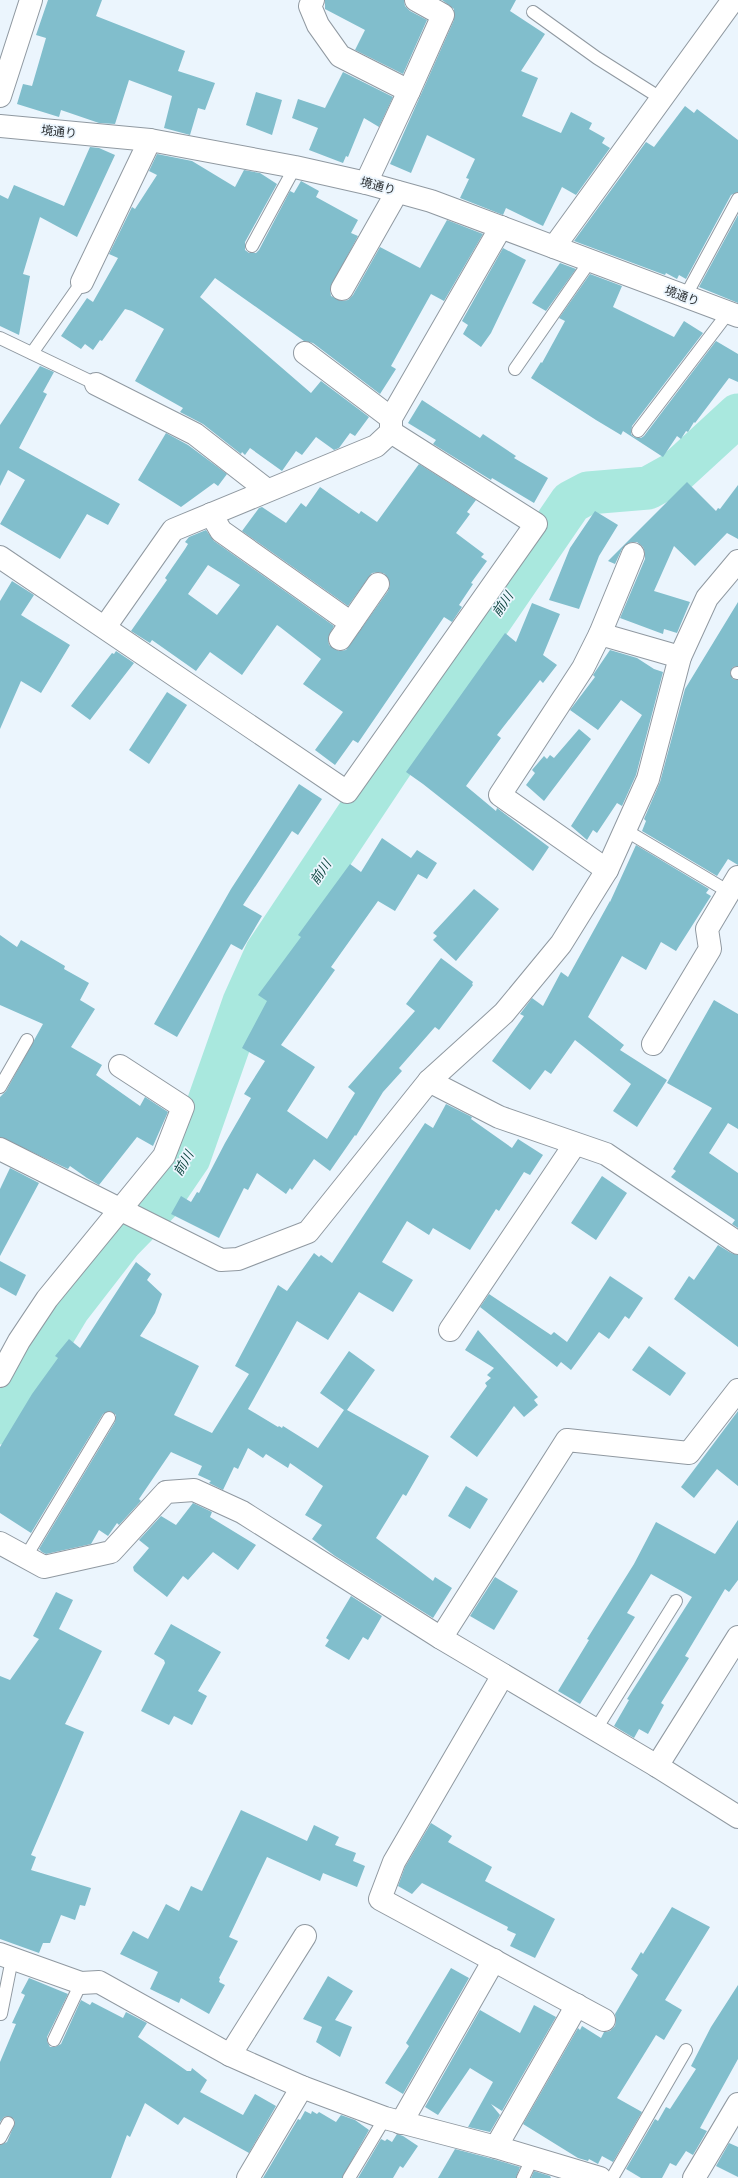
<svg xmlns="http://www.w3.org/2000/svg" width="738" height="2178" font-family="Overpass,'Noto Sans JP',sans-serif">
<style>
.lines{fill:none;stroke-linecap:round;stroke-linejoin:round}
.river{stroke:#a9e8de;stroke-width:43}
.building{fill:#81becc;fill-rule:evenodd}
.lane-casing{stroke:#9099a1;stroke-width:14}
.street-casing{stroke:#9099a1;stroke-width:24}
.secondary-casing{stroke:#9099a1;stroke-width:24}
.lane{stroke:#fff;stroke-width:12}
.street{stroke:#fff;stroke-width:22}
.secondary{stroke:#fff;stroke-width:22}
.labels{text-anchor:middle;stroke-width:3.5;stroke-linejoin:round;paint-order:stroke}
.street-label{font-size:12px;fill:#2e3235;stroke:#ebf5fd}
.water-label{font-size:13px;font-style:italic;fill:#0d453f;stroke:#ebf5fd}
</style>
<rect width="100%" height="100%" fill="#ebf5fd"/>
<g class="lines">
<!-- river -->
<path class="river" d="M0,1423L69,1308L121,1241L159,1202L189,1158L244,1002L266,953L387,771L571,502L588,493L648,488L675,473L738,415"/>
</g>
<!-- building -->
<g class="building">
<path d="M48,0H102L96,16L185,51L178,71L215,83L205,110L198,108L190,135L164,128L172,96L129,80L115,124L99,123L61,110L59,117L17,104L23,84L32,86L46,38L36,35Z"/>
<path d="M325,0H404L405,6L410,11L427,20L403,74L355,50L365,30L325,9Z"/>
<path d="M442,0H516L510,11L545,34L521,71L538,78L522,116L561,133L571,112L592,123L589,129L605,138L602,143L610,148L576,195L562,187L543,226L506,208L503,215L460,198L469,179L466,178L475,159L427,135L411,173L390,164L454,20V9Z"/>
<path d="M343,72L393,97L379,127L364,118L348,157L346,156L343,163L309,150L318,128L292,118L298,99L325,108Z"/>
<path d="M256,92L282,100L272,135L246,125Z"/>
<path d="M685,106L694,113L697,109L738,140V192L731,195L686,279L679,275L677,279L666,273L665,275L574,241L646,142L654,147Z"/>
<path d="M90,147L99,148L115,155L77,237L40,217L23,274L30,276L19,335L0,326V195L8,199L14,185L64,206Z"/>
<path d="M157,154L192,161L235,187L244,170L260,173L277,184L245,242V250L249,253H256L259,250L290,191L294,193L301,181L319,191L316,197L358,220L351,233L358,236L330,289L331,296L342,301L348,300L353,295L380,247L420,268L447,220L483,234L444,301L431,294L391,366L396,369L380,394L313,343L304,341L215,278L200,297L311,393L321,381L369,417L355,436L350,433L339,448L334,450L316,437L302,455L296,451L282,471L250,448L245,455L242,452L241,454L203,424L180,412L183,408L135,381L164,329L132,311L125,309L102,341L100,340L93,350L85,344L81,349L61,336L87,298L93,302L118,258L109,254L132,207L135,209L157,175L149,171Z"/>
<path d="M738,215V303L699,287Z"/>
<path d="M503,248L526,260L491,333L481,347L463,334L468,325L462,321Z"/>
<path d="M560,263L576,269L546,311L532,303Z"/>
<path d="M590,274L622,286L613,307L674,337L684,321L703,333L632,426L631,434L634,437L641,438L644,436L716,341L738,354V382L729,378L695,423L694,422L688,432L686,431L681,439L677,436L663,457L623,431L621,435L596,420L531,378L541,362L542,363L565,321L559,318Z"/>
<path d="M40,366L54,372L43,392L47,394L19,448L120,504L108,525L87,514L60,559L0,524L25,480L8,470L0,486V425Z"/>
<path d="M422,400L480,438L483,434L516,456L514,458L548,478L534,503L492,478L491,480L433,444L436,440L408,423Z"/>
<path d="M166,433L188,445L227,474L218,486L214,483L181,507L138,480Z"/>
<path d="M419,464L476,500L467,512L470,514L456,533L484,554L481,557L487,561L471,583L473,584L459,605L462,607L452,622L444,617L358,743L353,740L335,765L315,750L343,712L303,684L321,659L280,627L277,625L242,675L210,652L196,671L152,640L150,643L131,631L167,580L165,578L185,549L188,544L185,542L189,537L206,530L214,541L334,626L328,638L329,645L339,651L346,650L388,591L390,585L385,574L379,572L372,573L348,606L242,531L259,508L262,507L286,523L301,503L306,507L320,487L359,514L361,511L377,522ZM208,565L240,585L217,615L188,594Z"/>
<path d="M687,482L716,511L718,508L720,509L738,485V539L727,533L695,566L674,546L654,591L690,602L677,633L664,629L663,634L620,618L645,559V553L643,547L637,542H631L622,549L615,564L608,561Z"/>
<path d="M595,511L618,525L599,556L579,609L549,600L570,548Z"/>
<path d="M12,581L34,595L21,615L70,645L41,693L21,681L0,729V601Z"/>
<path d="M738,602V666L733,667L730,673L733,679L738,680V865L728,859L717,876L642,831L646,821L644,819L660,782L685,689Z"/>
<path d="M532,603L560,614L543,655L557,665L543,683L540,680L497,735L501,738L466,786L496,811L497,808L549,847L533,871L423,784L406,772L505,633L516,642Z"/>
<path d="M610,650L637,658L654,669L663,672L636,775L622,806L617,803L597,833L593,830L587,840L571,826L642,715L621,700L598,730L570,710L595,677L593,675Z"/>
<path d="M116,651L134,663L90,720L71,706L112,653L114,654Z"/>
<path d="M167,692L187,705L149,764L129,750Z"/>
<path d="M579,729L591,739L544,801L526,785L535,773L532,770L544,756L547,759L550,755L554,758Z"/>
<path d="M299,784L322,799L298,835L292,831L243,905L262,916L242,950L231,944L177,1037L154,1024L231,889Z"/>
<path d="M382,838L411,858L417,850L437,863L427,879L418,874L395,911L378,901L331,967L335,970L281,1045L315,1067L287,1111L327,1139L355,1093L348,1087L415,1011L406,1004L441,958L473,982L472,984L473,985L439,1030L435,1027L399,1068L402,1071L383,1092L356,1136L355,1135L330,1171L314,1159L292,1190L290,1188L286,1194L257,1173L248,1190L244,1188L219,1238L171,1214L181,1196L191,1202L197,1192L199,1193L225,1143L251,1098L244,1094L265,1061L242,1048L267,1001L258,995L301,937L298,935L350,864L361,872Z"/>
<path d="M636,845L709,889L706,893L711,896L676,951L661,942L646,970L622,956L588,1017L624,1045L620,1050L667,1080L637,1127L613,1111L631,1084L575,1040L551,1074L545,1070L530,1090L492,1061L524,1016L520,1014L532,998L543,1006L561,972L568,977L610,901V902Z"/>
<path d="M474,889L499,909L456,961L433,940L437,936L433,933Z"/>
<path d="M0,935L17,947L21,940L65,966L64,969L89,983L80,1000L95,1009L71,1047L102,1065L96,1075L140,1106L145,1097L168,1112L153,1146L137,1137L99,1185L87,1178L70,1166L68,1169L0,1137V1097L6,1091L43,1024L0,1005Z"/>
<path d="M714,1000L738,1014V1129L728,1123L709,1153L738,1173V1228L732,1224L735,1220L671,1177L676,1171L673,1169L712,1108L667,1083Z"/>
<path d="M446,1104L472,1117L471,1119L512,1148L518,1139L543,1155L530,1175L524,1172L499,1211L496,1209L470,1250L433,1228L429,1235L407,1221L382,1262L413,1280L393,1312L359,1292L328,1340L297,1321L248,1409L278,1427L279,1426L282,1428L283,1426L318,1448L344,1410L320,1393L349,1351L375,1370L347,1410L429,1456L406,1496L403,1494L376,1538L433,1581L435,1577L452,1588L433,1618L335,1556L312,1539L322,1525L305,1515L323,1486L290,1463L288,1468L266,1454L263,1458L248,1448L238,1469L234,1467L223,1490L209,1483L211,1481L198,1475L202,1466L171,1452L139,1499L141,1501L119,1525L117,1523L108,1536L99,1530L91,1544L46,1554L42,1552L39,1549L115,1422L116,1415L110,1411L103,1414L31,1533L0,1513V1447L32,1394L58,1358L55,1356L69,1339L80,1348L136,1262L151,1274L147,1280L162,1294L155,1313L140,1336L199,1366L174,1415L212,1433L249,1374L235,1366L278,1285L287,1291L314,1253L319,1257L321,1255L332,1263L425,1123L433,1128Z"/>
<path d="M10,1168L39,1183L0,1256V1189Z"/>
<path d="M602,1176L627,1193L596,1240L571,1223Z"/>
<path d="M718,1245L731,1253L738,1255V1347L674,1299L689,1276L694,1280Z"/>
<path d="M0,1261L26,1275L16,1296L0,1287Z"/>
<path d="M610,1276L643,1298L629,1319L625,1316L609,1339L599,1332L571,1370L561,1362L557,1367L480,1307L489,1294L551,1335L554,1332L567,1342Z"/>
<path d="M478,1330L538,1397L534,1400L538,1405L524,1417L514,1406L477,1457L450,1437L487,1386L485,1383L491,1378L487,1375L494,1368L465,1350Z"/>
<path d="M649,1346L686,1373L670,1396L632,1370Z"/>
<path d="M738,1411V1486L717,1469L694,1498L681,1487Z"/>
<path d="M466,1486L488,1499L470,1529L448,1516Z"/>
<path d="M193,1503L212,1512L210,1517L256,1545L238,1570L213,1552L188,1580L183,1576L167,1597L134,1571L133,1567L149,1548L139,1540L161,1516L176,1525Z"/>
<path d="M738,1520V1580L729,1592L725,1589L685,1656L689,1658L661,1703L664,1705L648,1734L639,1729L634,1738L614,1726L629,1700L627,1699L692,1597L651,1574L627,1613L635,1617L580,1704L558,1691L589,1640L587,1639L634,1564L656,1522L715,1554Z"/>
<path d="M495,1577L518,1591L494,1630L470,1616Z"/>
<path d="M56,1592L73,1600L59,1629L102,1651L65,1724L84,1732L31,1855L36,1857L31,1870L91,1888L85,1906L80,1905L75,1920L61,1915L50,1943H43L39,1953L0,1939V1676L10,1680L39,1639L33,1636Z"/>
<path d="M351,1596L382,1616L368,1640L363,1637L349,1660L325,1646L329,1640L326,1638Z"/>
<path d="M171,1624L221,1652L198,1691L207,1696L192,1725L174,1716L169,1725L141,1711L165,1663L164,1660L154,1654Z"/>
<path d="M241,1810L307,1841L314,1825L339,1837L335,1845L356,1853L353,1861L365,1866L357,1887L323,1873L320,1881L267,1857L229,1937L238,1941L219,1978L220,1979L219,1982L225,1985L209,2014L181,1998L179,2003L150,1989L158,1972L120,1954L133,1931L148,1939L166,1904L179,1911L191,1886L202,1891Z"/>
<path d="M431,1823L452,1836L448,1842L492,1867L485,1881L555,1919L535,1958L510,1946L516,1934L507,1930L508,1927L422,1883L412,1894L398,1886L405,1867Z"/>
<path d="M672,1907L710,1927L665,2000L682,2010L664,2040L656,2035L617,2098L642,2112L613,2162L602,2156L598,2164L589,2159L588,2161L578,2158L523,2124L578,2028L580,2030L582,2026L601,2038L604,2032L610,2031L615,2026L616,2020L615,2014L638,1975L631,1969L641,1952L643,1954Z"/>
<path d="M451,1968L469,1978L403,2094L385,2083L409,2046L406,2043Z"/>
<path d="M328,1976L353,1991L335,2020L352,2027L340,2057L316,2042L322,2027L303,2019Z"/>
<path d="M29,1978L68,1994L47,2037V2041L50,2047H55L61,2044L81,2000L90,2005L92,2002L123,2018L126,2012L147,2023L138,2037L187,2071H191L192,2068L207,2080L200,2092L243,2115L255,2094L276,2106L249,2153L184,2117L178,2125L145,2103L130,2137L127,2135L111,2178H0V2145L7,2142L15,2123L14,2119L8,2116L4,2117L0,2122V2062L16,2024L12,2023L25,1995L21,1993Z"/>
<path d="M738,1985V2059L700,2128L707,2131L693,2155L686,2151L676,2166L670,2163L662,2178H641L626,2169L655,2119L658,2121L666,2107L670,2109L696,2069L691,2066L711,2027Z"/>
<path d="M534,2005L556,2017L502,2111L491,2104L500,2115L490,2132L468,2127L493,2082L470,2068L438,2115L425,2107L480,2010L520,2033Z"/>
<path d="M305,2111L311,2114L312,2111L317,2114L319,2112L336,2122L341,2115L355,2120L369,2130L342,2178H263L298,2119L300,2120Z"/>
<path d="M397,2134L403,2136L418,2146L403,2168L400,2166L393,2178H358L381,2139L385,2141L387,2139L392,2142Z"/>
<path d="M729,2143L738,2147V2177L716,2166Z"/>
<path d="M455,2149L493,2159L520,2167L516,2178H438Z"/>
<path d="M534,2171L550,2176L551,2178H531Z"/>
</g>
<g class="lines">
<!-- lane casing -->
<g class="lane-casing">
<g id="lane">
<path d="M533,12L597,58L662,99"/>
<path d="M252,246L295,167"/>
<path d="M685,297L738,199"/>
<path d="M0,338L96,384"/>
<path d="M32,353L82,282"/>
<path d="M515,369L590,261"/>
<path d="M638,431L728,313"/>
<path d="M737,673H738"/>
<path d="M625,830L729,892"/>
<path d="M0,1087L27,1040"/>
<path d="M25,1558L109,1418"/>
<path d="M596,1729L676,1601"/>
<path d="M1,2014L12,1959"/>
<path d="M54,2040L81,1983"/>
<path d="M0,2138L8,2123"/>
<path d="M349,2178L385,2118"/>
<path d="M523,2178L532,2159"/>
<path d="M612,2178L686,2050"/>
</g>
</g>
<!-- street casing -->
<g class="street-casing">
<g id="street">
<path d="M313,0L310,6L318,25L340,56L409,91"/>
<path d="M366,183L409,91L443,15L416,0"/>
<path d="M554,247L733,0"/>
<path d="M82,282L150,140"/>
<path d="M342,289L397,192"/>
<path d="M305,353L391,418"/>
<path d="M96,384L195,434L267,490"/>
<path d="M211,514L221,531L351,623"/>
<path d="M0,557L347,792L536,524L391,432"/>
<path d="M105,627L173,530L376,446L391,432V418L501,227"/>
<path d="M600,634L633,554"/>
<path d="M340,639L378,584"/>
<path d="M607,870L500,795L583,668L600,634L680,657"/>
<path d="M653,1044L710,949L707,929L738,877"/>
<path d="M429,1081L499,1117L606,1154L738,1243"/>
<path d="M0,1149L221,1260L238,1259L308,1232L429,1081L504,1013L561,944L607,870L648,779L680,657L707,598L738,561"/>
<path d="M450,1330L575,1144"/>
<path d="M0,1376L19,1341L47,1299L164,1156L183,1107L120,1066"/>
<path d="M0,1543L44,1567L111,1552L166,1492L194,1490L242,1512L441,1638L657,1766L738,1817"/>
<path d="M441,1638L567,1440L689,1453L738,1390"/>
<path d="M503,1675L394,1862L380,1899L604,2020"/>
<path d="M657,1766L738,1637"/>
<path d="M0,1954L81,1983L99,1982L230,2055L302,2087L385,2118L496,2147L600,2178"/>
<path d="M230,2055L305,1936"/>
<path d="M401,2123L494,1960"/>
<path d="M496,2147L577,2005"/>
<path d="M248,2178L302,2087"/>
<path d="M694,2178L738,2104"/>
</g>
</g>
<!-- secondary casing -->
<g class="secondary-casing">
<g id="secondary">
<path d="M0,96L31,0"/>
<path d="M0,126L150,140L295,167L366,183L431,201L738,316"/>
</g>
</g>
<!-- lane -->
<use href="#lane" class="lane"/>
<!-- street -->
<use href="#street" class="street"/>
<!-- secondary -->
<use href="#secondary" class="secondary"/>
</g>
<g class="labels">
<!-- street labels -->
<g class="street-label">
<text transform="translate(59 132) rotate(6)" y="4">境通り</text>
<text transform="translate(378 186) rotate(15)" y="4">境通り</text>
<text transform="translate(682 296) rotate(20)" y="4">境通り</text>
</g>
<!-- water labels -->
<g class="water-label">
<text transform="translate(502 604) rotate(-56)" y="5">前川</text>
<text transform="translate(320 872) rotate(-56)" y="5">前川</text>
<text transform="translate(183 1163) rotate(-60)" y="5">前川</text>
</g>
</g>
</svg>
